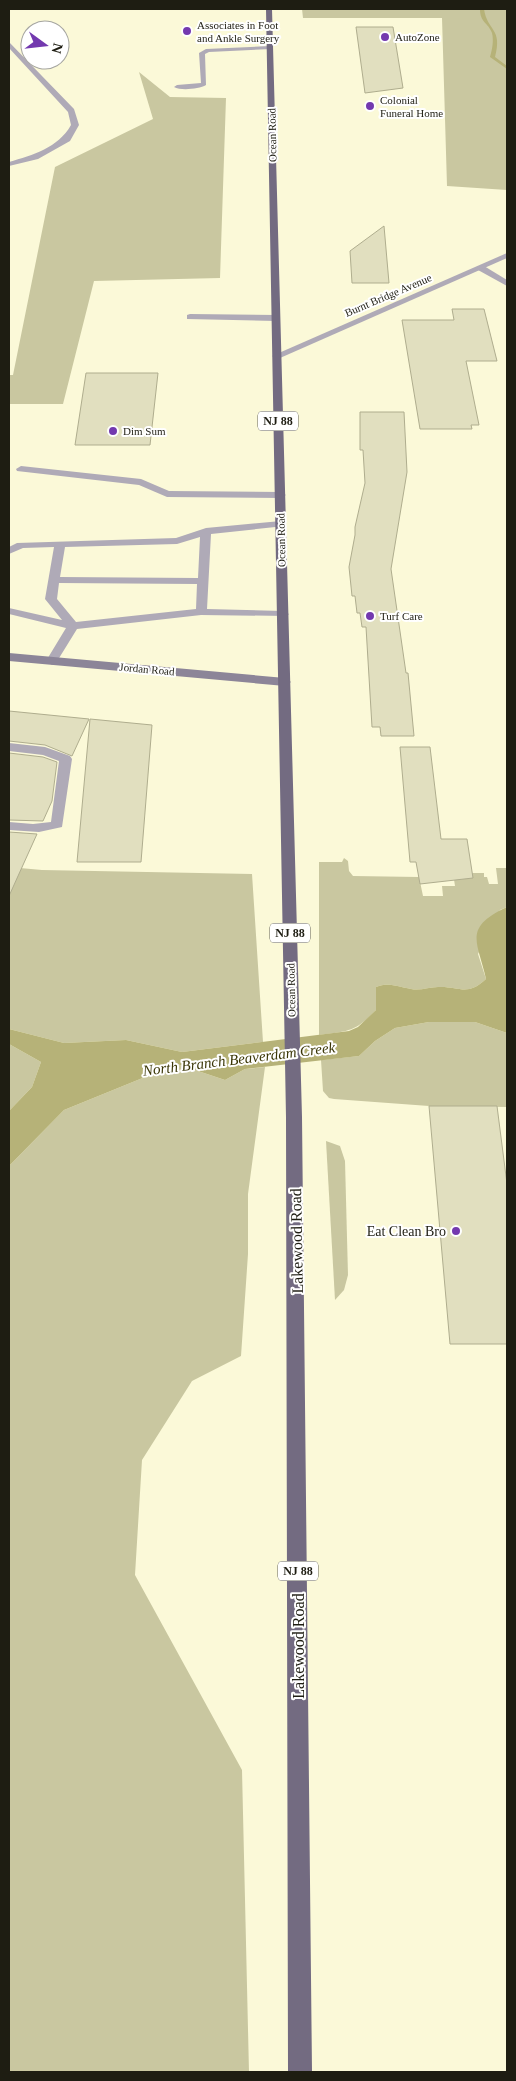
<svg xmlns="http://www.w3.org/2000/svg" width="516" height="2081" font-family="Georgia,serif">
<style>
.green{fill:#c9c7a0}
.water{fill:#b6b278}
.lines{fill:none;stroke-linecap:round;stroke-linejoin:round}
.stream{fill:#b6b278;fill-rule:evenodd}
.building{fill:#e1dfbf;stroke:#afad8e}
.lane{fill:#afaab7;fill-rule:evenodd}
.street{fill:#afaab7;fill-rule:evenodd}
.secondary{fill:#8c8598;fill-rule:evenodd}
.primary{fill:#736b81;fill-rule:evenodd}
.poi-dot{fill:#7339af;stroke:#fff;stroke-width:2}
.labels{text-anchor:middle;stroke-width:4;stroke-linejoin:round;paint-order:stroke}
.far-poi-label{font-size:11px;fill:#1e1d12;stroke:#fff;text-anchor:start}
.far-street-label{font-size:11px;fill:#1e1d12;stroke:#fff}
.shield{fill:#fff;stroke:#626159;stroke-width:1}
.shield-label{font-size:12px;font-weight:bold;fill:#1e1d12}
.poi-label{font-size:14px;fill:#1e1d12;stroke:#fff;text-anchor:end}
.water-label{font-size:15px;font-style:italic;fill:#3a3606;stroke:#fff}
.near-street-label{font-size:16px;fill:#1e1d12;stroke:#fff}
</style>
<rect width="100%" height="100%" fill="#fbf9d8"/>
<!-- green -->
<g class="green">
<path d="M302,9H507V190L447,186L442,18H303Z"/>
<path d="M139,72L170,97L226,98L220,278L94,281L63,404H9V375H13L55,167L153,119Z"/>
<path d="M344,858L348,861L349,871L353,876L419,877L423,896H443L442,886H455L453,873H484V877H487L489,884H498L496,868H507V907L500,910L478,954L486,979C467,997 460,986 438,987C429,987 420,991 411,989C398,987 389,982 376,987V1010C355,1032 349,1031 319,1035V862H342Z"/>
<path d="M9,867L42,870L252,874L263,1042L182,1052L126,1040L64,1043L9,1029Z"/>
<path d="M429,1022H475L507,1033V1107L429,1106L334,1099L329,1098L323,1091L321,1060L359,1056L375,1041L395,1028Z"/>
<path d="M9,1044L41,1062L32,1087L9,1111Z"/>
<path d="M177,1064L225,1080L245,1069L265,1067L248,1194V1254L241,1356L192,1381L142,1460L135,1575L242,1770L249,2072H9V1166L64,1110Z"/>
<path d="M326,1141L340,1146L345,1161L348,1275L344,1290L335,1300Z"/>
</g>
<!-- water -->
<path class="water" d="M507,907V1033L475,1022H429L395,1028L375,1041L359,1056L245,1069L225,1080L177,1064L64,1110L9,1166V1111L32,1087L41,1062L9,1044V1029L64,1043L126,1040L182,1052L349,1031L358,1027L376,1010V987C389,982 398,987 411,989C420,991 429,987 438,987C460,986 467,997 486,979C478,942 462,928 507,907Z"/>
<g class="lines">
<!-- stream -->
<path class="stream" d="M480,9H484C487,31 503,28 495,57L507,66V69L490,57C492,50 494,41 492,33C488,22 480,23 480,9Z"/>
</g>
<!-- building -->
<g class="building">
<path d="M356,27H393L403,88L365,93Z"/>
<path d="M384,226L389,283H352L350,251Z"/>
<path d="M452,309H484L497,361H466L479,425H471L472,429H420L402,320H454Z"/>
<path d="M86,373H158L150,445H75Z"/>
<path d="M360,412H404L407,472L391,569L406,673H408L414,736H381L380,727H372L366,627H362L360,613H357L355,596H352L349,567L355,535V527L365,483L363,450H360Z"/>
<path d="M9,711L89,719L72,756L45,745L9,741Z"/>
<path d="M90,719L152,725L141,862H77Z"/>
<path d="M400,747H430L441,839H467L473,878L420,884L416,862H410Z"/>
<path d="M9,753L43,757L57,762L52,801L43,821L9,820Z"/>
<path d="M9,832L37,834L9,896Z"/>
<path d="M429,1106H497L507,1184V1344H450Z"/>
</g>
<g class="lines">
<!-- lane -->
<g class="lane">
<path d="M270,46L272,47V49L209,52L205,54L206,85C199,89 181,91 174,87L177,85L201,83L199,53L206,49Z"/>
<path d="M478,266H484L507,280V286L478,270Z"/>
<path d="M190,314L276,315L280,318L276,321L187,319V315Z"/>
<path d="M21,466L141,479L169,491L281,492L286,495L281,498L167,497L139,485L17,471L16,469Z"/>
<path d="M281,521L285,522L286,524L285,526L211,534L207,609L283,611L289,614L287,616L201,615L77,629L56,663L52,665L46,661L66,628L9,614V608L62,620L45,599L54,547L23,548L9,554V547L17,543L176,538L206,528ZM200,537L198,578L60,577L65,547L177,544ZM59,583L197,584L196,609L76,622L57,599Z"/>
<path d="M9,743L45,747L70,756L72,759L62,827L39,832L9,830V822L33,824L51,822L59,761L43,755L9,751Z"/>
</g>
<!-- street -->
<g class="street">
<path d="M9,42L74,109L79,125L70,141L38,159L9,166V162C33,155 58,148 71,125L68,112L9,48Z"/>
<path d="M507,253V258L280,358L277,359L272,356Z"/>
</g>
<!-- secondary -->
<path class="secondary" d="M9,653L285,678L291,682L285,686L9,661Z"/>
<!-- primary -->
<path class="primary" d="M266,9H272L302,1117L312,2072H288L286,1117Z"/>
</g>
<!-- markers -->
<g class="poi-dot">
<circle cx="187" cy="31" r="5"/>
<circle cx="385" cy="37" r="5"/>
<circle cx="370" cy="106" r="5"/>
<circle cx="113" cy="431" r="5"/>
<circle cx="370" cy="616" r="5"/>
<circle cx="456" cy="1231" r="5"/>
</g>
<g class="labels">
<!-- far-poi labels -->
<g class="far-poi-label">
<text x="197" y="29">Associates in Foot<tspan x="197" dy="13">and Ankle Surgery</tspan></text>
<text x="395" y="41">AutoZone</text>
<text x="380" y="104">Colonial<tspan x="380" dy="13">Funeral Home</tspan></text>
<text x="123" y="435">Dim Sum</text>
<text x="380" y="620">Turf Care</text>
</g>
<!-- far-street labels -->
<g class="far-street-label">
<text transform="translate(272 135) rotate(-91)" y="4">Ocean Road</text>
<text transform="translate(388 295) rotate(-23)" y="4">Burnt Bridge Avenue</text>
<text transform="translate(281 540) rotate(-91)" y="4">Ocean Road</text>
<text transform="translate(147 669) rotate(5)" y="4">Jordan Road</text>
<text transform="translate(291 990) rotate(-91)" y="4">Ocean Road</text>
</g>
<!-- shield labels -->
<g class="shield">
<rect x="258" y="411.5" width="40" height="19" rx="4"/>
<rect x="270" y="923.5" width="40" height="19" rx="4"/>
<rect x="278" y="1561.5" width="40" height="19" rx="4"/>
</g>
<g class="shield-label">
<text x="278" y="425">NJ 88</text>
<text x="290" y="937">NJ 88</text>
<text x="298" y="1575">NJ 88</text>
</g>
<!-- poi labels -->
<g class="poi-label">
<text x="446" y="1236">Eat Clean Bro</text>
</g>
<!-- water labels -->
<g class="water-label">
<text transform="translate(239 1059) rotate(-7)" y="5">North Branch Beaverdam Creek</text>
</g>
<!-- near-street labels -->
<g class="near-street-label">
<text transform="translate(296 1241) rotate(-91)" y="6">Lakewood Road</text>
<text transform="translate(298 1646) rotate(-90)" y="6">Lakewood Road</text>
</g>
</g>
<!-- border -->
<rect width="516" height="2081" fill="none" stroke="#1e1d12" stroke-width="20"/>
<!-- north arrow -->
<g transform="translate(45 45) rotate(105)"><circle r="24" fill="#ffffff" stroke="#a5a5a0"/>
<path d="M0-4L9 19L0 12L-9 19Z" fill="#7339af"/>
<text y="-8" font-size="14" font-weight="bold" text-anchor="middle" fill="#1e1d12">N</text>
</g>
</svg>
